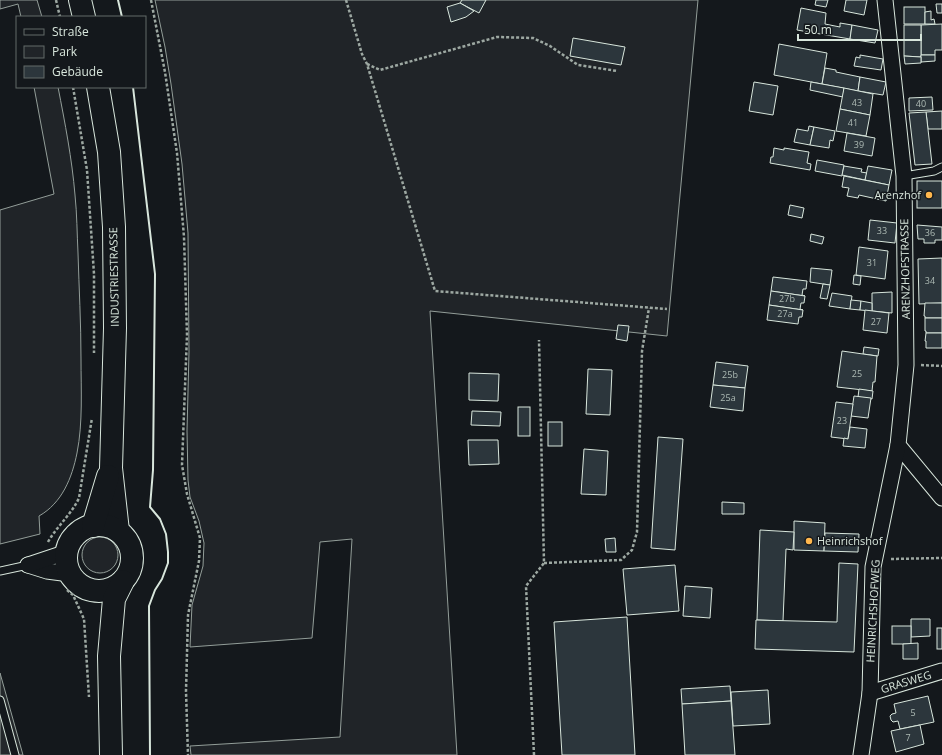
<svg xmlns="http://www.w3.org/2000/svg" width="942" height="755" font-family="'Open Sans',sans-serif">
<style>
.green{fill:#202428;stroke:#939e99}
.parking{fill:#24282b;stroke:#939e99}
.building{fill:#2c363c;stroke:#d8e6dc}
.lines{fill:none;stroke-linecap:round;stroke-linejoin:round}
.lane-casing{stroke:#d8e6dc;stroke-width:9}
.street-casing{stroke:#d8e6dc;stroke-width:17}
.primary-casing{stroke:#d8e6dc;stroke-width:24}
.path{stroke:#9da8a2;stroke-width:2.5;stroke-dasharray:3 2;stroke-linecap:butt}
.lane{stroke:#14181c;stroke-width:7}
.street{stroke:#14181c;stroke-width:15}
.primary{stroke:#14181c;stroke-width:22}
.wall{stroke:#d8e6dc;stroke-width:2}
.poi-dot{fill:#ffb74d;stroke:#14181c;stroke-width:1.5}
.labels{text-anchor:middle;stroke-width:3;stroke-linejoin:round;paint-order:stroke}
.number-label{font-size:9px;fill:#adbab4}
.poi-label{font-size:11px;fill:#d8e6dc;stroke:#14181c;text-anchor:end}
.street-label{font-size:11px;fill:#d8e6dc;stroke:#14181c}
</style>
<rect width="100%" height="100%" fill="#14181c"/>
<!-- green -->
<g class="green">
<path d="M0,0H37L42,17H21L18,4L0,9Z"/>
<path d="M155,0H698L667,336L430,311L457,755H191L190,746L340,737L352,539L320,542L312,638L190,647L192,605L203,566L204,543L199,521L190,497L188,480L187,431L189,352L188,233L182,164L171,84L165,47Z"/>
<path d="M34,87H58C65,123 72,159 75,195C77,214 77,233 78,253C79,288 81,323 81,359C81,389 83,423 77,453C72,478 62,503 39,516L40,534L0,544V210L54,194Z"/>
<circle cx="100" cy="555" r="18"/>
</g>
<!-- parking -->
<path class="parking" d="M0,673L23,755H0Z"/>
<!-- building -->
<g class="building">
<path d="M462,0H486L479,13L460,3Z"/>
<path d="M816,0H828L826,7L815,5Z"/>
<path d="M846,0H867L864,15L844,11Z"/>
<path d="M460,3L474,11L466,17L451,22L447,7Z"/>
<path d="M936,4H942V13H937Z"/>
<rect x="904" y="7" width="21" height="17"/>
<path d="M801,8L826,13L825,24L840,27V23L852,25L850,39L797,30Z"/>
<path d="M931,11V20L934,19L935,24H925V12Z"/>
<path d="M942,24V50H935V55H921V25Z"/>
<path d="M852,25L878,30L875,43L850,39Z"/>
<path d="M904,25H921V57L904,56Z"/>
<path d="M573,38L625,47L621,65L570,56Z"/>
<path d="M779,44L827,53L822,84L774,75Z"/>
<path d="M860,55L883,59L881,70L854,66L856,57L860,58Z"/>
<path d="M921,55H935V61L921,62Z"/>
<path d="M904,56L921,57V63L905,64Z"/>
<path d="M825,68L836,70V72L860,77L858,91L822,84Z"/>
<path d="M860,77L886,82L883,95L858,91Z"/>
<path d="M754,82L778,86L773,115L749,111Z"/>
<path d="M811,82L844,88L843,97L810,90Z"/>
<path d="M844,88L873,94L870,115L840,109Z"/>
<path d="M932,97L933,110L909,111V98Z"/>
<path d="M840,109L870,115L866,136L836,131Z"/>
<path d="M942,111V129H928L926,112Z"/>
<path d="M926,112L932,164L915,165L909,113Z"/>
<path d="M809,126L814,127L810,145L794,142L797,129L808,131Z"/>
<path d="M814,127L835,131L833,141L830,140L829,148L810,145Z"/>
<path d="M847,133L875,138L872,156L844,151Z"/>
<path d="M774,148L784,150V148L809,152L807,163L811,164L810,170L770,163L771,157H773Z"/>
<path d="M817,160L844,165L842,176L815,171Z"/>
<path d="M844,166L862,169L861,172L867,173L865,180L842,175Z"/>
<path d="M868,166L892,170L889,185L865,180Z"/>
<path d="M844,176L889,185L886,201L859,195L858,198L847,196L849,188L842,187Z"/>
<rect x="917" y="181" width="25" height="27"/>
<path d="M790,205L804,208L802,218L788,215Z"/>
<path d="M870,220L897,223L895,243L868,240Z"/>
<path d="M917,225L942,227V240H935V243H924V239H918Z"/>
<path d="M811,234L824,237L822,244L810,241Z"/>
<path d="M859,247L888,251L885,279L856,275Z"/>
<path d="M942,258V303L919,304L918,259Z"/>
<path d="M811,268L832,270L830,285L810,282Z"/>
<path d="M854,275L861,276L860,285L853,284Z"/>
<path d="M773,277L807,281L806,289H803L802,295L805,296L771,291Z"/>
<path d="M823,284L830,285L827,299L820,298Z"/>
<path d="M771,291L805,296L804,303H801L800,309L803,310L769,305Z"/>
<path d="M892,292V313L872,311V293Z"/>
<path d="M832,293L852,296L850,309L829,306Z"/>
<path d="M851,300L861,301L860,310L850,309Z"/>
<path d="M861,301L872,303V311L860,310Z"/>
<path d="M925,303H942V318H925V316H924Z"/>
<path d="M769,305L803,310L802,317H799L798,324L767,320Z"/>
<path d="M865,310L889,313L887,333L863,330Z"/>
<path d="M925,318H942V333H926V331H925Z"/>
<path d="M618,325L629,326L627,341L616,339Z"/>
<path d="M926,333H942V348H926V341H925Z"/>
<path d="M864,347L879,349L878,356L863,354Z"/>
<path d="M842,351L877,356L875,382H873L872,391L837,387Z"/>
<path d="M716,362L748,366L745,388L713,385Z"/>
<path d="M588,369L612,370L610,415L586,414Z"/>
<path d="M469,373L499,374L498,401L469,400Z"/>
<path d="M713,385L745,388L743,411L710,407Z"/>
<path d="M859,389L873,391L872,399L858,397Z"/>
<path d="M854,396L871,398L868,418L851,416Z"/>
<path d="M836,402L853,404L848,439L831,437Z"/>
<rect x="518" y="407" width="12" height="29"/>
<path d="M472,411L501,412L500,426L471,425Z"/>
<rect x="548" y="422" width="14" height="24"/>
<path d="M850,427L867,429L865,448L843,446L844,438L848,439Z"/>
<path d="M658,437L683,439L675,550L651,548Z"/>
<path d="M468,440H498L499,464L469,465Z"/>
<path d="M584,449L608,451L606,495L581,494Z"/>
<path d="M722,502L744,503V514H722Z"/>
<path d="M794,521L825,523L824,551L794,550Z"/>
<path d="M760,530L794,532L793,550L786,549L783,621L757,620Z"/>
<path d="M825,533L859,534L858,552L824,551Z"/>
<path d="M615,538L616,552H606L605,539Z"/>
<path d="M839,563L858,564L854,652L755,649L756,620L837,622Z"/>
<path d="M675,565L679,611L627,615L623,569Z"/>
<path d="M685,586L712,588L710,618L683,616Z"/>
<path d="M627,617L635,755H562L554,622Z"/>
<path d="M911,619H930V636L911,637Z"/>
<rect x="892" y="626" width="19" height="18"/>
<rect x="937" y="628" width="5" height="21"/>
<path d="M918,643V659H903V644Z"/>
<path d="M730,686L731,701L682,704L681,689Z"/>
<path d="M768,690L770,724L733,726L731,692Z"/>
<path d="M928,696L934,722L900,729L898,721L893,722L891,720L890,716L892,714L896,713L894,704Z"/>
<path d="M731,701L735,755H685L682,704Z"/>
<path d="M920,725L924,744L896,752L891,731Z"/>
</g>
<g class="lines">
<!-- lane casing -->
<g class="lane-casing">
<g id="lane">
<path d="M904,176L934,171L942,167"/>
<path d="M0,571L28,565"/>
<path d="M0,700L15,755"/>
</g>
</g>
<!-- street casing -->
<g class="street-casing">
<g id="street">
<path d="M885,0L904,176L906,365L898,445L942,498"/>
<path d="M28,565L47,571L70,574"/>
<path d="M28,565L67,552"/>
<path d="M870,693L942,671"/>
<path d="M861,755L870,693L873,567L898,445"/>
</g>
</g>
<!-- primary casing -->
<g class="primary-casing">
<g id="primary">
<path d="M80,0L84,17"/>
<path d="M98,87L109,152L114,227L115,328L111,468L118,531"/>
<circle cx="99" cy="558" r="33"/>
<path d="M93,526L108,476"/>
<path d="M111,755L109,656L114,599L123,581"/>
</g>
</g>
<!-- path -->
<g class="path">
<path d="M56,0L60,17"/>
<path d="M151,0L165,72L177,153L184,237L187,335L182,465L187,494L200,538L199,561L188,615L186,691L188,755"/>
<path d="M346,0L362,54L367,64L435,291L667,309"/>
<path d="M367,64L380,70L497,37L533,38L550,46L578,65L617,71"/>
<path d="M73,87L87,170L94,274V353"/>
<path d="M921,365L942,366"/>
<path d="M48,542C57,526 71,515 79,498L92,418"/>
<path d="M891,559L942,558"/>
<path d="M544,563L621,560L632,550L637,532L642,351L649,308"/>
<path d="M67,590L73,595L84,619L89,697"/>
<path d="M534,755L526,586L544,563L539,340"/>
</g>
<!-- lane -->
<use href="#lane" class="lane"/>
<!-- street -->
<use href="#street" class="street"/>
<!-- primary -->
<use href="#primary" class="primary"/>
<!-- wall -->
<g class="wall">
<path d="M118,0L122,17"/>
<path d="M133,87L155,274L153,470L150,507L160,519L166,534L168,552V563L162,579L155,590L149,606L150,755"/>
</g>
</g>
<!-- markers -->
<g class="poi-dot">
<circle cx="929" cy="195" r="4"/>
<circle cx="809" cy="541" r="4"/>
</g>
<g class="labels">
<!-- number labels -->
<g class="number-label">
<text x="857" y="106">43</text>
<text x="921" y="107">40</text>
<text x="853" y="126">41</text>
<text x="859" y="148">39</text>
<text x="882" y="234">33</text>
<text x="930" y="236">36</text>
<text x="872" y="266">31</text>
<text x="930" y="284">34</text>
<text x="787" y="302">27b</text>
<text x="785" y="317">27a</text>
<text x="876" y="325">27</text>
<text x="857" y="377">25</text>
<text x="730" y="378">25b</text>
<text x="728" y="401">25a</text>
<text x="842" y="424">23</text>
<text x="913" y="716">5</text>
<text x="908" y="741">7</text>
</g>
<!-- poi labels -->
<g class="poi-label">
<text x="921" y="199">Arenzhof</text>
<text x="817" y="545" text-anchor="start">Heinrichshof</text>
</g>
<!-- street labels -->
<g class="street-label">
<text transform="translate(905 269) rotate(-91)" y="4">ARENZHOFSTRASSE</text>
<text transform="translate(114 277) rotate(-91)" y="4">INDUSTRIESTRASSE</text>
<text transform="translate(873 611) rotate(-87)" y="4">HEINRICHSHOFWEG</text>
<text transform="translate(906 682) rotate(-17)" y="4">GRASWEG</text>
</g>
</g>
<!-- legend -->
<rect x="16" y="16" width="130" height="72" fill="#14181c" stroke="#626a69"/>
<rect x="24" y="29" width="20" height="6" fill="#14181c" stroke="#626a69"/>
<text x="52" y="36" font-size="12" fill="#d8e6dc">Straße</text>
<rect x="24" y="46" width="20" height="12" fill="#202428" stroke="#626a69"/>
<text x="52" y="56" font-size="12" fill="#d8e6dc">Park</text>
<rect x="24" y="66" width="20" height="12" fill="#2c363c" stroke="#626a69"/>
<text x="52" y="76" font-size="12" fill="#d8e6dc">Gebäude</text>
<!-- scale -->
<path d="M798 34v6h123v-6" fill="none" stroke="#d8e6dc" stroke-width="2"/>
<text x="804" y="34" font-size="12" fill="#d8e6dc" stroke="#14181c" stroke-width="3" paint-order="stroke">50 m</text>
</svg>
